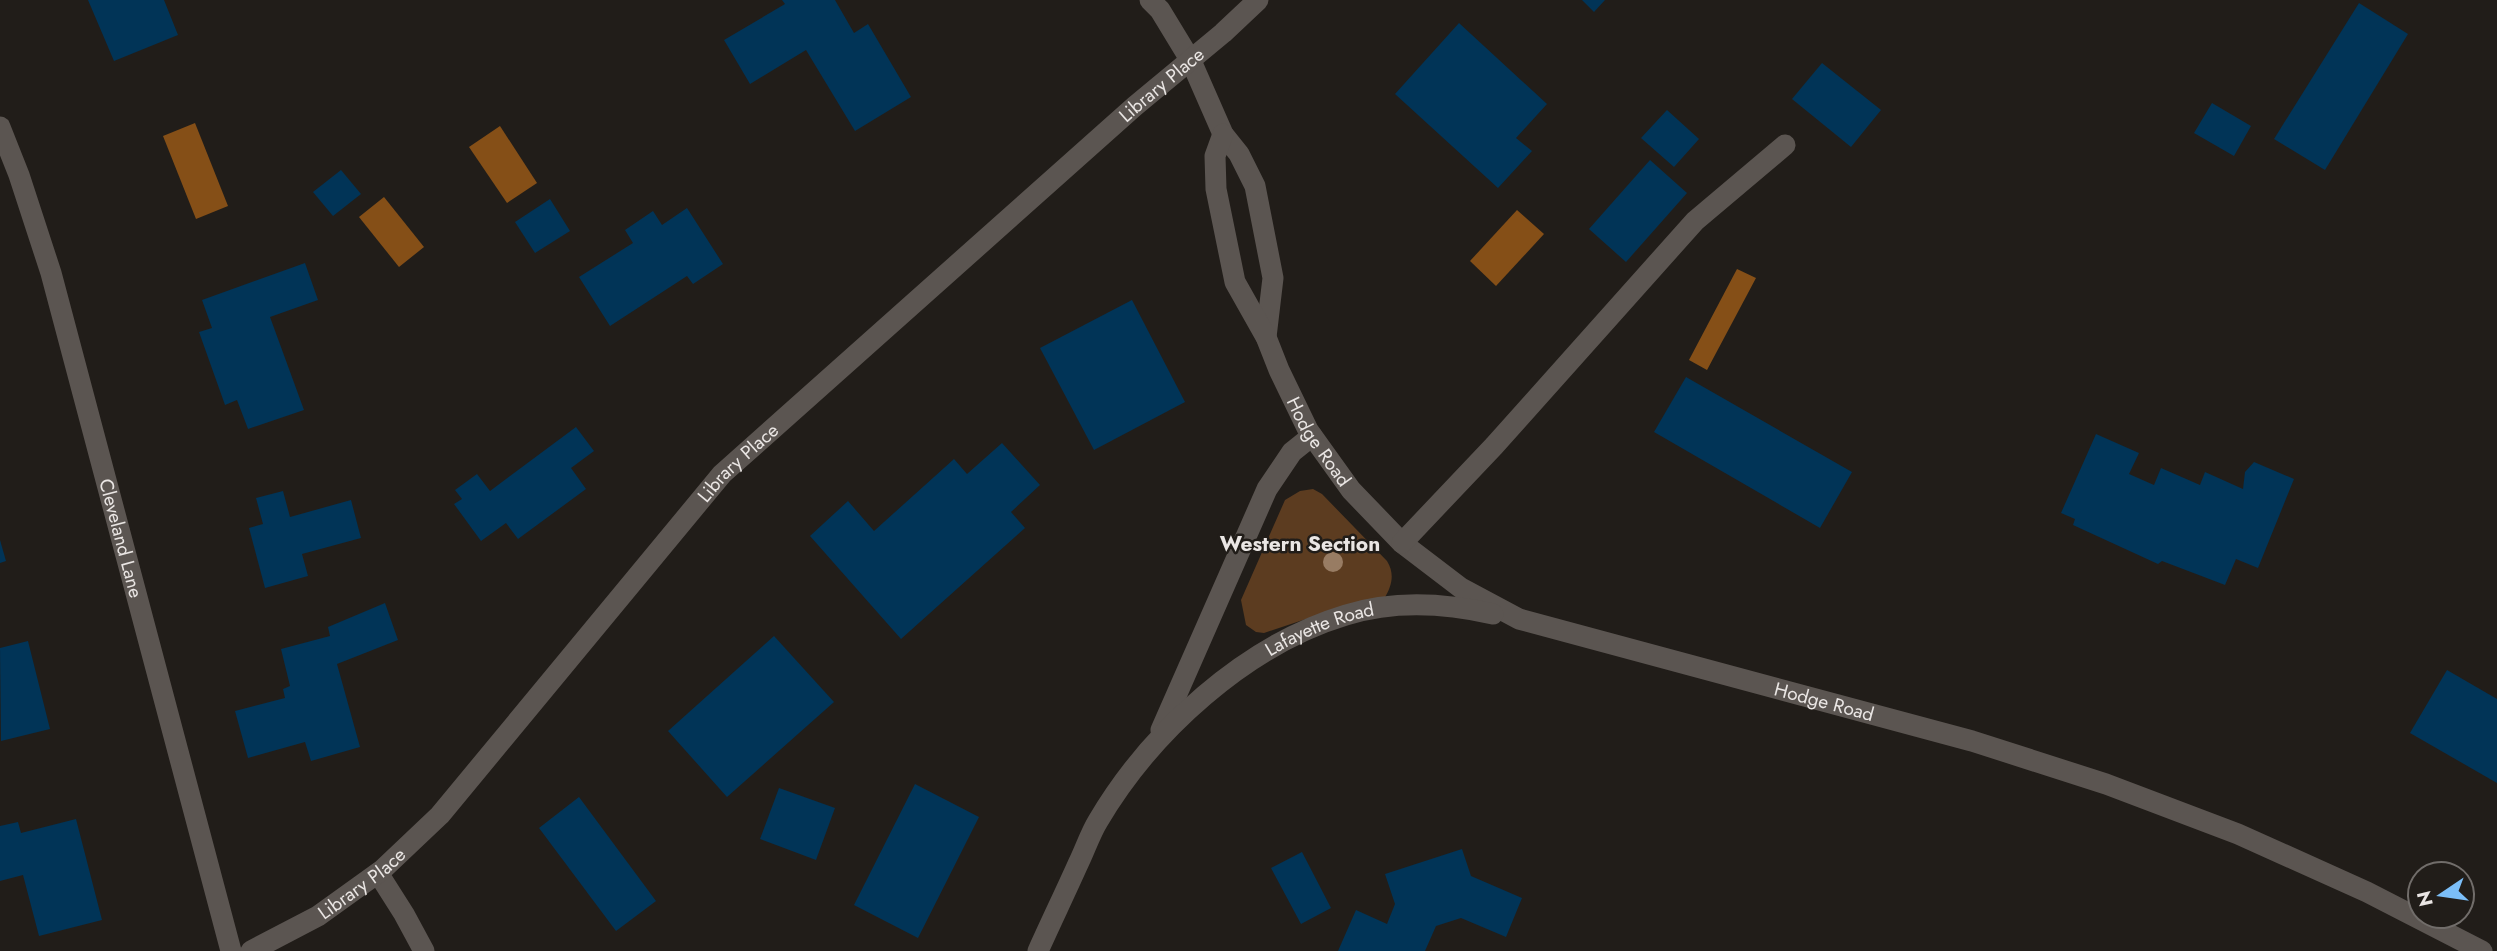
<svg xmlns="http://www.w3.org/2000/svg" width="2497" height="951" font-family="Jost,sans-serif">
<style>
.green{fill:#5c3c20}
.water{fill:#854f17}
.building{fill:#013457}
.lines{fill:none;stroke-linecap:round;stroke-linejoin:round}
.minor{stroke:#5b5551;stroke-width:21}
.tree{fill:#987c63}
.labels{text-anchor:middle;stroke-width:5;stroke-linejoin:round;paint-order:stroke}
.street-label{font-size:19px;fill:#eae6e4;stroke:#211d19}
.neighbourhood-label{font-size:21px;font-weight:bold;fill:#eae6e4;stroke:#211d19}
</style>
<rect width="100%" height="100%" fill="#211d19"/>
<!-- green -->
<path class="green" d="M1313,489L1322,494L1387,561C1395,574 1392,586 1384,599L1306,619L1264,633L1256,632L1246,625L1241,600L1285,500L1300,491Z"/>
<!-- water -->
<g class="water">
<path d="M195,123L228,206L196,219L163,136Z"/>
<path d="M500,126L537,183L507,203L469,147Z"/>
<path d="M384,197L424,247L399,267L359,217Z"/>
<path d="M1517,210L1544,234L1496,286L1470,261Z"/>
<path d="M1737,269L1756,278L1707,370L1689,360Z"/>
</g>
<!-- building -->
<g class="building">
<path d="M88,0H164L178,35L114,61Z"/>
<path d="M782,0H835L854,33L868,24L911,97L855,131L806,50L750,84L724,40L785,4Z"/>
<path d="M1582,0H1605L1594,12Z"/>
<path d="M2359,3L2408,34L2325,170L2274,139Z"/>
<path d="M1459,23L1547,104L1516,138L1532,151L1498,188L1395,94Z"/>
<path d="M1822,63L1881,110L1851,147L1792,99Z"/>
<path d="M2212,103L2251,126L2234,156L2194,133Z"/>
<path d="M1667,110L1699,139L1674,167L1641,138Z"/>
<path d="M1650,160L1687,193L1626,262L1589,229Z"/>
<path d="M341,170L361,194L333,216L313,192Z"/>
<path d="M550,199L570,231L535,253L515,222Z"/>
<path d="M687,208L723,264L693,284L687,276L610,326L579,277L633,243L625,230L653,211L662,225Z"/>
<path d="M305,263L318,300L270,317L304,410L248,429L237,400L225,405L199,332L212,328L202,300Z"/>
<path d="M1132,300L1185,402L1094,450L1040,348Z"/>
<path d="M1686,377L1852,472L1820,528L1654,432Z"/>
<path d="M576,427L594,451L571,468L586,489L518,539L506,523L481,541L454,504L462,499L455,490L477,474L490,491Z"/>
<path d="M2096,434L2139,453L2129,474L2154,485L2161,468L2200,485L2205,472L2243,489L2245,472L2254,462L2294,479L2258,568L2236,559L2225,585L2162,561L2158,564L2073,525L2075,519L2061,513Z"/>
<path d="M1002,443L1040,485L1011,512L1025,528L901,639L810,536L848,501L874,531L954,459L967,474Z"/>
<path d="M283,491L290,517L351,500L361,538L302,554L308,576L265,588L249,528L263,524L256,498Z"/>
<path d="M0,540L6,561L0,563Z"/>
<path d="M385,603L398,640L337,664L360,747L311,761L305,742L248,758L235,711L285,698L283,689L290,686L281,649L330,636L328,627Z"/>
<path d="M774,636L834,702L727,797L668,731Z"/>
<path d="M28,641L50,729L1,741L0,648Z"/>
<path d="M2447,670L2497,699V783L2410,733Z"/>
<path d="M915,784L979,817L918,938L854,905Z"/>
<path d="M779,788L835,808L816,860L760,839Z"/>
<path d="M579,797L656,901L616,931L539,828Z"/>
<path d="M76,819L102,920L39,936L23,875L0,881V826L18,822L21,833Z"/>
<path d="M1462,849L1471,876L1522,898L1506,937L1461,918L1436,926L1425,951H1338L1356,910L1387,924L1395,904L1385,874Z"/>
<path d="M1302,852L1331,908L1301,924L1271,868Z"/>
</g>
<g class="lines">
<!-- minor -->
<g class="minor">
<path d="M1150,0L1160,10L1191,61L1223,134L1239,154L1255,186L1273,278L1266,337"/>
<path id="s1" d="M0,127L19,175L51,273L231,951"/>
<path id="s2" d="M1223,134L1215,156L1216,189L1235,282L1266,337L1279,370L1308,430L1351,490L1402,543L1461,588L1519,619L1972,741L2106,784L2238,834L2367,892L2482,951"/>
<path d="M1402,543L1494,446L1695,221L1785,145"/>
<path d="M1161,730L1267,489L1292,452L1312,436"/>
<path d="M378,873L404,914L424,951"/>
<path id="s3" d="M251,951L318,916L382,870L440,815L722,474L1135,106L1223,33L1258,0"/>
<path id="s4" d="M1038,951C1051,922 1065,893 1078,864C1085,850 1090,834 1098,821C1151,731 1246,645 1346,615C1394,600 1445,603 1493,614"/>
</g>
</g>
<!-- trees -->
<circle class="tree" cx="1333" cy="562" r="10"/>
<g class="labels">
<!-- street labels -->
<g class="street-label">
<text dy="7" stroke="none"><textPath href="#s3" startOffset="1264">Library Place</textPath></text>
<text dy="7" stroke="none"><textPath href="#s2" startOffset="332">Hodge Road</textPath></text>
<text dy="7" stroke="none"><textPath href="#s3" startOffset="696">Library Place</textPath></text>
<text dy="7" stroke="none"><textPath href="#s1" startOffset="429">Cleveland Lane</textPath></text>
<text dy="7" stroke="none"><textPath href="#s4" startOffset="443">Lafayette Road</textPath></text>
<text dy="7" stroke="none"><textPath href="#s2" startOffset="920">Hodge Road</textPath></text>
<text dy="7" stroke="none"><textPath href="#s3" startOffset="130">Library Place</textPath></text>
</g>
<!-- neighbourhood labels -->
<g class="neighbourhood-label">
<text x="1300" y="551">Western Section</text>
</g>
</g>
<!-- north arrow -->
<g transform="translate(2441 895) rotate(257)"><circle r="33" fill="#211d19" stroke="#716d6a" stroke-width="2"/>
<path d="M0-5L12 26L0 18L-12 26Z" fill="#7bbef8"/>
<text y="-10" font-size="19" font-weight="bold" text-anchor="middle" fill="#eae6e4">N</text>
</g>
</svg>
